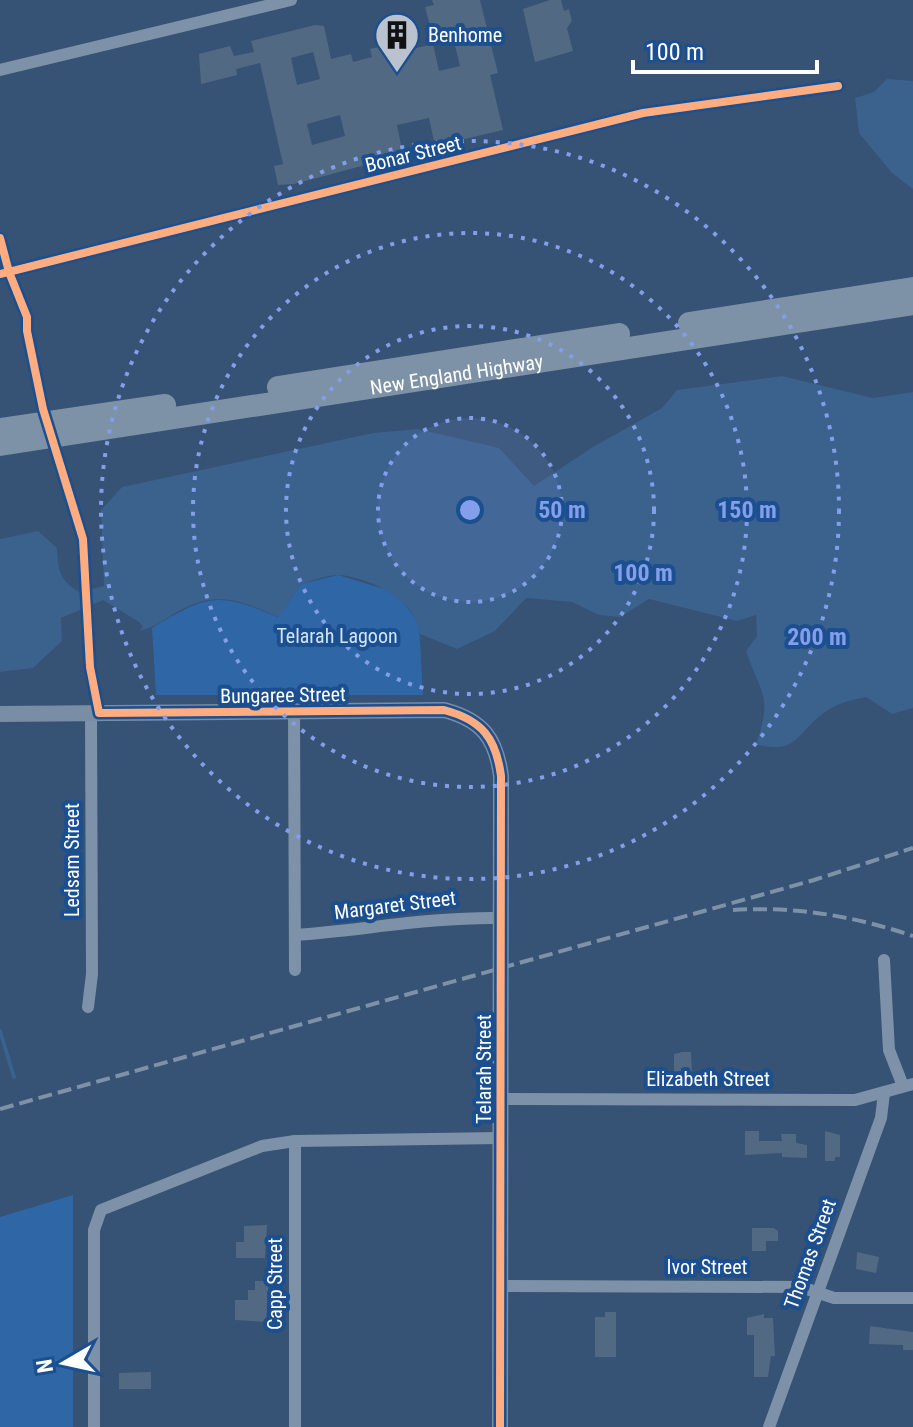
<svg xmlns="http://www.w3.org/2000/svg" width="913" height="1427" font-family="'Roboto Condensed',sans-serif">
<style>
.green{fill:#2f66a5}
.water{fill:#3b618d}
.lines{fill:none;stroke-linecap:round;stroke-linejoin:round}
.stream{stroke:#3b618d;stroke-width:4}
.building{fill:#526984;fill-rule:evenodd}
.street{stroke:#7d92a8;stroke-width:12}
.secondary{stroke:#798da4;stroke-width:16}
.highway{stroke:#7e92a7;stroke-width:22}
.rail{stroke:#7e92a7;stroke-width:4;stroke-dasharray:14 6;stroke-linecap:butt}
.cycleway-casing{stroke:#1b4f8f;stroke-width:13}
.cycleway{stroke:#ffac80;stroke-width:8}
.ring{fill:none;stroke:#839eea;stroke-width:4;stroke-dasharray:4 8}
.labels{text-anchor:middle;stroke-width:8;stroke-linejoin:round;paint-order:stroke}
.poi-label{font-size:20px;fill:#fff;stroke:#1b4f8f;text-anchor:start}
.street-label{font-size:20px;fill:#fff;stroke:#1b4f8f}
.park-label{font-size:20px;fill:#cfe3fa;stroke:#1b4f8f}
.centre{fill:#839eea;stroke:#1b4f8f;stroke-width:4}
.ring-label{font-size:24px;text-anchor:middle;font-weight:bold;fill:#839eea;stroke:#1b4f8f;stroke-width:8;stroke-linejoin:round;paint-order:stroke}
</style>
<rect width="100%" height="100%" fill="#365274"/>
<!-- green -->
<g class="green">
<path d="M338,575L394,592L419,622L423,695H156L152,628C209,594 218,592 278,617L301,584Z"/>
<path d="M73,1195V1427H0V1217Z"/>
</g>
<!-- water -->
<g class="water">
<path d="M887,79L913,81V189L892,173L859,133L855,98L874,92Z"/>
<path d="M782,376L873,398L913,392V708L892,714L866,697C851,700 838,703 825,712C796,733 797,756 756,744C773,696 761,695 746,651L757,636L756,615L737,621L649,599L620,617L599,615L572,602L526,598L495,631L457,649L420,634C417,600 369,577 338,575C327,575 312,581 301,584L279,617C247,604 223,591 189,606C171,613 159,627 139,631L143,627L139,622L103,600L61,618L62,641L33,668L0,672V539L38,531L57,548C58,570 59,580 79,592L104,586L101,510L122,487L373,433L418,429L499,448L534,486L593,447L662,408L677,390Z"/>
</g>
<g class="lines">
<!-- stream -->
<path class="stream" d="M0,1031L14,1077"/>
</g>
<!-- building -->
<g class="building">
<path d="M432,0H480L498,73L490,75L503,130L435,146L429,118L397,125L403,155L294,184L278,185L274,166L283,164L260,63L236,69L237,75L201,84L199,54L230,46L234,56L254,52L251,41L315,25L324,26L331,59L351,54L353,62L372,57L370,49L410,40L412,49L433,44L439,71L460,66L451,29L432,33L425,7L434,5ZM313,52L320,79L297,85L291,58ZM340,115L345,136L312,145L307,124Z"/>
<path d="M550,0H561L564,11L569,9L572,21L567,28L573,51L535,62L523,9Z"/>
<path d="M682,1052H691L692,1075H674V1054Z"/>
<path d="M745,1131H759V1141H782L781,1134H796V1143L807,1145V1158L782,1157V1153L745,1155Z"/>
<path d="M825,1131L840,1135V1157H835V1161H825Z"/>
<path d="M267,1225L265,1258H236V1242H244V1226Z"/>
<path d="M752,1228H774L778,1231V1241H766V1251H752Z"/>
<path d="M857,1252L879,1257L876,1273L856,1269Z"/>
<path d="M255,1281H269L266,1322L235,1320V1300H248V1290H255Z"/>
<path d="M605,1312H616V1357H595V1317H605Z"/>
<path d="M764,1314V1318H773L775,1356H771L768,1377H754V1335H747V1318Z"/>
<path d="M870,1326L913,1332V1350H903V1345L869,1344Z"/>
<path d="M151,1372V1389H119V1373Z"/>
</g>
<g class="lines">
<!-- street -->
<g class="street">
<path d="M0,70L291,0"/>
<path d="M0,238L9,272L27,317"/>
<path d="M0,274L643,113L838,86"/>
<path d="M294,711L295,970"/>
<path d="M295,935C363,930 432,917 499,918"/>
<path d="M884,960L889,1050L903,1086"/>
<path d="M88,1007L92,974L91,713"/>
<path d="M500,1099L855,1100L913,1084"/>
<path d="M295,1141V1427"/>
<path d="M500,1286L801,1287L834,1298H913"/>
<path d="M94,1427V1230L101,1210L262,1146L295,1141L500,1138"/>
<path d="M769,1427L881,1118L884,1093"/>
</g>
<!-- secondary -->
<path class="secondary" d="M0,714L444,710C482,720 496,738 501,776L500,1427"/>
<!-- highway -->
<g class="highway">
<path d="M689,323L913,288"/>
<path d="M278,387L619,334"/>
<path d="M0,429L165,405"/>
<path id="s1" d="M0,445L913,304"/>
</g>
<!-- rail -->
<g class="rail">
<path d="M733,910C795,906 854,916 913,936"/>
<path d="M0,1109L814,880L913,848"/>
</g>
<!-- cycleway casing -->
<g class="cycleway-casing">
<g id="cycleway">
<path d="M0,238L9,272L27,317V331L43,409L83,539L90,667L99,713L444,710C482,720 496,738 501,776L500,1427"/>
<path d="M0,274L643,113L838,86"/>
</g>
</g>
<!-- cycleway -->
<use href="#cycleway" class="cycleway"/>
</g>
<!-- distance rings -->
<circle cx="470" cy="510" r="92" fill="#839eea" fill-opacity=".12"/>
<g class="ring">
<circle cx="470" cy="510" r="92"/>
<circle cx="470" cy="510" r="184"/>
<circle cx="470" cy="510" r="277"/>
<circle cx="470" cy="510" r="369"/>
</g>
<!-- icons -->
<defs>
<g id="building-pin" transform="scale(2.3)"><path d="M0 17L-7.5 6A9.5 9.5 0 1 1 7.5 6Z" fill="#b9c2ce" stroke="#1b4f8f"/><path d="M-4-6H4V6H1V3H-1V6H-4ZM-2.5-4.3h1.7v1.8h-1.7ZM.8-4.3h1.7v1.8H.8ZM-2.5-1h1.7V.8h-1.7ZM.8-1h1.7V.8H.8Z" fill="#111"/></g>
</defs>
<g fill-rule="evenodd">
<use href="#building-pin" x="397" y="35"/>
</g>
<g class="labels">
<!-- poi labels -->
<g class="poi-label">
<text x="428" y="42">Benhome</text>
</g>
<!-- street labels -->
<g class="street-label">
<text transform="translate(413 154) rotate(-14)" y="7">Bonar Street</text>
<text dy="7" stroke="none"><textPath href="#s1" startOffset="462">New England Highway</textPath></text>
<text transform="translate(283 695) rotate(-1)" y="7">Bungaree Street</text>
<text transform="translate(72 860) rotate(-90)" y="7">Ledsam Street</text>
<text transform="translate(395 905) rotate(-7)" y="7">Margaret Street</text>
<text transform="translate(484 1069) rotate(-90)" y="7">Telarah Street</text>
<text x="708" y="1086">Elizabeth Street</text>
<text transform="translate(810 1254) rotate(-70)" y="7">Thomas Street</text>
<text x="707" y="1274">Ivor Street</text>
<text transform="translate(275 1284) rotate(-90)" y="7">Capp Street</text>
</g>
<!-- park labels -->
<g class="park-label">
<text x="337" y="643">Telarah Lagoon</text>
</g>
</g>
<circle cx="470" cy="510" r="12" class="centre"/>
<g class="ring-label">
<text x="562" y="518">50 m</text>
<text x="747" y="518">150 m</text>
<text x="643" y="581">100 m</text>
<text x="817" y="645">200 m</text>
</g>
<!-- north arrow -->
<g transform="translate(64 1363) rotate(261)" stroke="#1b4f8f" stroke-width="6" paint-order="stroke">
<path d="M0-6L14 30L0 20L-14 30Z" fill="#ffffff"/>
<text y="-12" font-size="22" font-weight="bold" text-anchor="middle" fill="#ffffff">N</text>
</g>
<!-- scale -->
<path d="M633 60v12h184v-12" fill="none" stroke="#ffffff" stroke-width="4"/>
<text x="645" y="60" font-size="24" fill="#ffffff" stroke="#1b4f8f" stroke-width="6" paint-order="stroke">100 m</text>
</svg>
